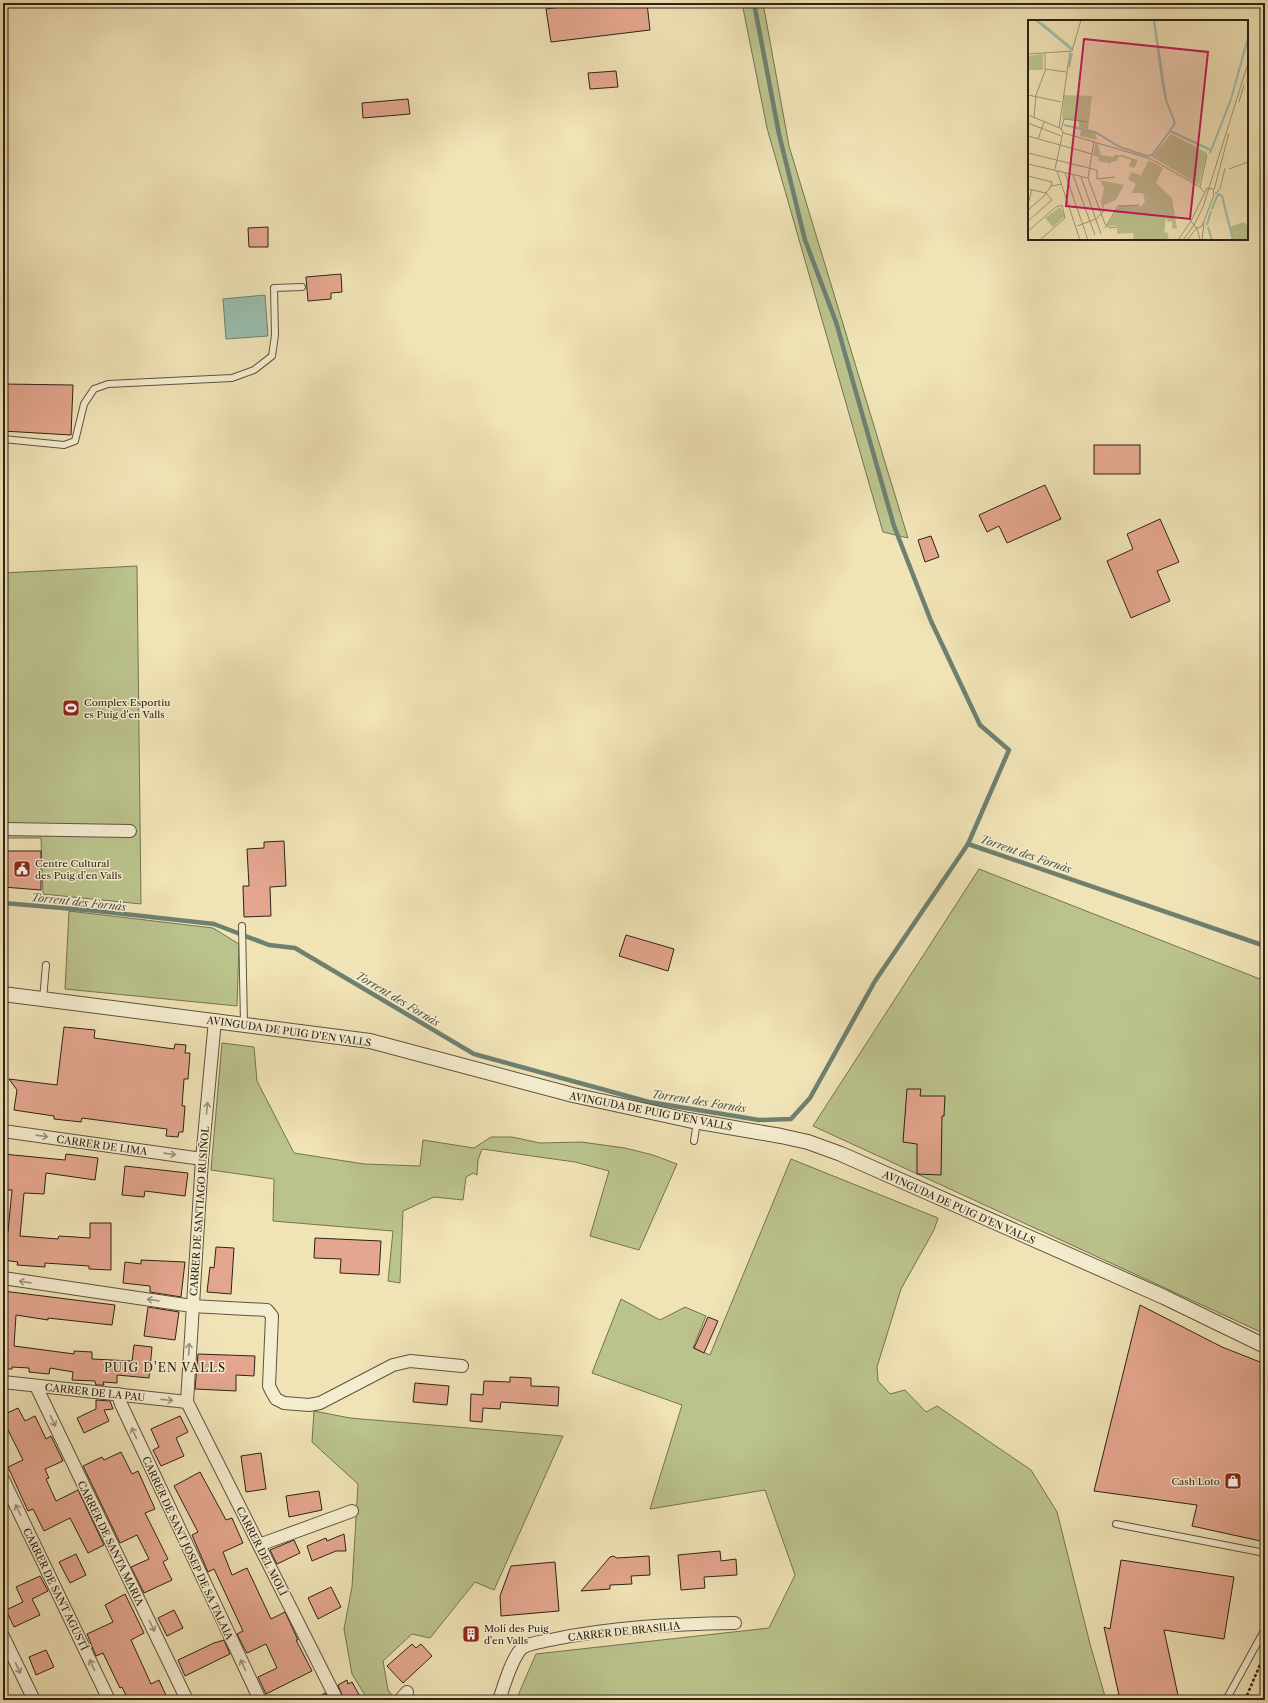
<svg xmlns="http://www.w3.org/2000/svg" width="1268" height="1703" font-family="'Libre Caslon Text',serif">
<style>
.green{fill:#bbc38d;stroke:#747351}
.water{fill:#9abeaf;stroke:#6f8071}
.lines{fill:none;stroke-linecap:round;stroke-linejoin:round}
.stream{stroke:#6f8071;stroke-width:4.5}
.building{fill:#e4a68f;stroke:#2e2315}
.service-casing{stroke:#5e533d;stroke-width:8}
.minor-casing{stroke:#5e533d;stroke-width:14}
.tertiary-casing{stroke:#5e533d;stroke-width:16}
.path{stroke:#2e2315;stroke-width:2.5;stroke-dasharray:3 2;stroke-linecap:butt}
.service{stroke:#f5edd0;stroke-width:6}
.minor{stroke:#f5edd0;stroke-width:12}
.tertiary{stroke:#f5edd0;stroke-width:14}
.oneway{stroke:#9b927c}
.labels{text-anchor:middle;stroke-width:3;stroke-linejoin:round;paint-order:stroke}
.poi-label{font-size:10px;fill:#2e2315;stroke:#f5edd0;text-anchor:start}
.street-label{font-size:10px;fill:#2e2315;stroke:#f5edd0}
.water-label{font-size:11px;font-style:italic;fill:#4e5243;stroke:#f5edd0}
.quarter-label{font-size:12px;letter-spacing:1px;fill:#2e2315;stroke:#f5edd0}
.inset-river{fill:none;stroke:#9abeaf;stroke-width:2}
.inset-road{fill:none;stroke:#a29676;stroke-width:1}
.view{fill:#c2185b;fill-opacity:0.15;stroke:#c2185b;stroke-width:2}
.inset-edge{fill:none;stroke:#2e2315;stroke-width:2}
</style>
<rect width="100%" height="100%" fill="#f0e3b6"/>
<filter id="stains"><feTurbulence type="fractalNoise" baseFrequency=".005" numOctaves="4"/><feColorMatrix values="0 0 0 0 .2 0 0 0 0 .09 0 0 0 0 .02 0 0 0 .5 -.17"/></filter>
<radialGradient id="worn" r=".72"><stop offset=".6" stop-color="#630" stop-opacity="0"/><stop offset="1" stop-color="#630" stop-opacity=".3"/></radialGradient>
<!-- green -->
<g class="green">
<path d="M742,3H763L789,146L908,538L883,532L767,128Z"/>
<path d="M137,566L141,904L43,894L41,838H3V573Z"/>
<path d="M979,869L1265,981V1334L813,1126Z"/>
<path d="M69,911L213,928L239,944L237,1006L65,989Z"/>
<path d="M222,1043L254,1047L257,1081L294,1153L364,1164L420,1166L423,1140L474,1148L491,1137H512L540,1143L581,1142L625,1148L653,1155L677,1164L639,1250L590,1236L609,1171L575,1162L482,1149L478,1160L477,1175L473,1173L466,1177L463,1200L434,1197L403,1211L400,1283L388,1281L393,1231L273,1221L274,1179L211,1170Z"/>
<path d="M791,1159L938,1218L934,1230L901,1289L877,1367L878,1381L890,1394L905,1390L926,1412L937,1406L1031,1470L1057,1512L1090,1644L1106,1700H516L536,1654L769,1628L795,1575L765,1490L650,1509L682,1405L592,1373L621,1299L660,1320L685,1307L706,1316L693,1348L710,1355Z"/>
<path d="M314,1411L350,1418L563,1436L494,1590L475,1582L430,1638L412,1634L383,1661L388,1690L395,1699L394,1700H368L352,1674L344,1629L352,1587L358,1484L312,1442Z"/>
</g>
<!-- water -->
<path class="water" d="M265,295L268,336L226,339L223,299Z"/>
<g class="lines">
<!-- stream -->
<g class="stream">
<path d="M754,3L779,134L805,240L836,322L894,526L931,621L980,725L1009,750L968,844"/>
<path d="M3,903L97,911L214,924L269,945L295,948L474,1054L649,1102L759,1120L791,1119L810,1098L875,981L968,844L1265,946"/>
</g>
</g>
<!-- building -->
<g class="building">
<path d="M590,3H647L650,30L551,42L546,9Z"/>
<path d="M616,71L618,87L590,89L588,73Z"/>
<path d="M408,99L410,114L363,118L362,103Z"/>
<path d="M268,227V247H249L248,228Z"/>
<path d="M341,274L342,292L331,293V299L308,301L306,277Z"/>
<path d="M3,384L73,385L71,435L3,431Z"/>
<rect x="1094" y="445" width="46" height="29"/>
<path d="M1045,485L1061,519L1007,543L999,526L987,532L979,515Z"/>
<path d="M1160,519L1179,562L1157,571L1170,601L1131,618L1107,561L1133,549L1127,534Z"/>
<path d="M931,536L939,557L925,562L918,540Z"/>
<path d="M284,841L286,886L270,887L271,916L244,917L243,886H249L247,849L264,848V842Z"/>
<path d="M3,851H41V890L3,887Z"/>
<path d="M626,935L674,949L668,971L619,956Z"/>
<path d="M64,1027L95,1030L94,1038L174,1049L175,1044L186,1045L185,1053H190L188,1079H184L182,1106H185L183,1132H179L178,1137L166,1136L167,1129L82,1118L81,1122L54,1119V1116L14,1110L17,1090L9,1079L57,1085Z"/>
<path d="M907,1089H921L920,1096H945L944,1116H942L941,1175L917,1174V1144L903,1142Z"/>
<path d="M3,1154L65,1160L66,1154L98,1158L95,1180L46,1173L44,1194L24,1193L20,1236L58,1239L59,1236L90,1238V1223H111V1270L89,1269V1266L45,1263V1267L17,1265L18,1262L3,1260V1231L8,1232L12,1190H3Z"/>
<path d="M125,1166L188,1173L185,1196L145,1191L144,1197L122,1195Z"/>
<path d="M315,1238L381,1241L379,1275L340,1273L341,1259L314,1258Z"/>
<path d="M216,1247L234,1248L231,1294L207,1292L210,1267L214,1268Z"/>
<path d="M141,1260L185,1262L181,1297L150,1292V1286L123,1283L125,1262L141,1264Z"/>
<path d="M3,1291L115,1305L112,1325L48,1318V1320L16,1315L14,1346L74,1354V1351L92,1352V1359L132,1361L134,1345L152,1347L149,1378L117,1375V1383L103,1382L104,1385H96L95,1381L72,1380L73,1372L50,1368L49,1374L29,1372V1368L12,1367V1369H3Z"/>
<path d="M1140,1305L1222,1347L1265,1364V1542L1192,1526L1197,1505L1094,1491Z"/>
<path d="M148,1307L179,1312L175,1340L144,1336Z"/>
<path d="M708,1317L718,1321L704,1353L694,1348Z"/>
<path d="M198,1354L255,1356L254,1376L236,1375V1391L195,1389Z"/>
<path d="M510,1377L531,1378V1386L559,1387L558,1406L501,1402L500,1409L483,1408L482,1422L470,1421L471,1394L483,1395L484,1381L510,1382Z"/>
<path d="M415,1383L449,1386L447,1405L413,1402Z"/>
<path d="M96,1400L110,1401L113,1409L104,1410L109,1421L84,1433L77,1418L96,1409Z"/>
<path d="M18,1408L25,1421L35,1416L46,1439L51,1436L63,1461L45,1469L49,1478L46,1479L56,1501L78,1490L104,1545L88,1553L70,1518L44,1531L33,1509L28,1511L8,1467L23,1460L3,1420V1415Z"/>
<path d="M180,1416L188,1432L176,1438L184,1456L161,1466L153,1450L159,1447L151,1429Z"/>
<path d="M121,1452L132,1474L138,1471L155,1509L145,1513L168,1559L163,1562L172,1580L144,1593L131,1567L149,1559L137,1535L120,1543L83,1466L102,1457L104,1460Z"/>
<path d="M261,1453L266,1489L246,1492L241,1456Z"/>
<path d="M200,1472L226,1520L232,1518L243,1543L223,1552L232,1575L247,1568L271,1619L285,1612L298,1640H296L312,1671L266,1694L258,1677L277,1668L266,1644L247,1653L244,1648L237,1634L243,1631L214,1569L208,1572L192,1535L198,1532L174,1486Z"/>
<path d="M319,1491L322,1510L289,1517L286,1496Z"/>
<path d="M344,1534L346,1551H336L312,1561L307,1546L326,1538L327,1541Z"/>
<path d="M294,1540L300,1553L277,1564L270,1550Z"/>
<path d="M720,1551L721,1561L736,1559L737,1575L704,1577L705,1588L681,1590L678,1555Z"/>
<path d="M76,1554L86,1575L70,1583L59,1562Z"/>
<path d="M613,1556L617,1558L649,1556L650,1575L631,1576L632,1584L610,1585V1589L581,1591L610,1557Z"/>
<path d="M1121,1560L1234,1577L1224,1639L1164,1630L1179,1700H1120L1104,1627L1110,1629Z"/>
<path d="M555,1562L559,1611L501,1616L500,1596L511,1566Z"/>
<path d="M40,1576L48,1591L32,1599L40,1615L14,1627L6,1610L23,1602L16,1587Z"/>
<path d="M331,1587L341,1607L318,1619L308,1598Z"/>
<path d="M125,1594L144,1633L131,1640L151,1684L159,1680L168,1700H128L122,1687L120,1688L103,1653L96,1656L87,1634L113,1622L105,1605Z"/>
<path d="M174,1610L183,1628L167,1636L158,1618Z"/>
<circle cx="471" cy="1634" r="7"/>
<path d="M224,1640L230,1654L185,1676L178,1660L214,1643Z"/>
<path d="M412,1644L416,1648L421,1644L432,1656L403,1683L387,1666Z"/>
<path d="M46,1650L54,1667L36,1675L29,1657Z"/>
<path d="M347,1680L348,1684L352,1682L362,1700H344L338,1685Z"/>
<path d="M325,1693L329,1700H313Z"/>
</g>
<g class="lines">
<!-- service casing -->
<g class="service-casing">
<g id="service">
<path d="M3,439L64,445L75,441L84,404L94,389L108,384L232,378L254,370L272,356L275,335L274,288L302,287"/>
<path d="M242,926L244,1024"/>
<path d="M43,999L46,965"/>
<path d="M694,1141L697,1121"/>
<path d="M1116,1524L1265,1553"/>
<path d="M1226,1700L1265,1629"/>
</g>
</g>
<!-- minor casing -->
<g class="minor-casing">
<g id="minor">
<path d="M3,829L130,831"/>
<path d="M215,1020L202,1159L187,1402L337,1700"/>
<path d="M3,1131L202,1159"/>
<path d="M3,1278L192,1306L267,1310L272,1316L269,1386L272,1392L276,1399L284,1403L309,1405L320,1403L393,1365L410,1361L462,1366"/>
<path d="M3,1382L187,1402"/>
<path d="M36,1386L187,1700"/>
<path d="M118,1394L121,1404L260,1700"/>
<path d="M3,1479L109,1700"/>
<path d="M259,1545L352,1511"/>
<path d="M3,1636L34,1700"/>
<path d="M400,1700L407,1692"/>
<path d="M499,1700C504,1686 511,1660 521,1649C527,1643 541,1642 550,1640C611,1627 673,1624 735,1623"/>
</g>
</g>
<!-- tertiary casing -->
<g class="tertiary-casing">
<path id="tertiary" d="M3,994L370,1041L573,1095L688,1120L781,1136L808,1142L841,1154L1164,1297L1265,1346"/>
</g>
<!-- path -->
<path class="path" d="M1245,1700L1265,1653"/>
<!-- service -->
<use href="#service" class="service"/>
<!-- minor -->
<use href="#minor" class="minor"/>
<!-- tertiary -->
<use href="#tertiary" class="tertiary"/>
</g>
<!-- one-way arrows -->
<defs><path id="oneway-shaft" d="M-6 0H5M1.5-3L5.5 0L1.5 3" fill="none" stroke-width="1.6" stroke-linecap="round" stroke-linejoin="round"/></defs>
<g class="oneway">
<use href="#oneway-shaft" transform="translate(207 1108) rotate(-85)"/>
<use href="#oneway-shaft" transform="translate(42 1136) rotate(8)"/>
<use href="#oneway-shaft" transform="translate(170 1154) rotate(8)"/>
<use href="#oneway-shaft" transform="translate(25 1282) rotate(-172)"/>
<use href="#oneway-shaft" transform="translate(153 1300) rotate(-172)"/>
<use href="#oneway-shaft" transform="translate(189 1349) rotate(-87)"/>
<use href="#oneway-shaft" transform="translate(167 1400) rotate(6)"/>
<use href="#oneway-shaft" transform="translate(53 1421) rotate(64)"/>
<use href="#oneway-shaft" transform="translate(134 1433) rotate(-115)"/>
<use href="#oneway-shaft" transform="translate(18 1510) rotate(-116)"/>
<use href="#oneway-shaft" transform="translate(152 1626) rotate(64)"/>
<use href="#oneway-shaft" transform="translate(92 1665) rotate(-116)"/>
<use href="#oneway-shaft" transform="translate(243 1665) rotate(-115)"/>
<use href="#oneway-shaft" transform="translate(18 1668) rotate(64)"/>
</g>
<!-- icons -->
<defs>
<g id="stadium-square" transform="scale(0.9)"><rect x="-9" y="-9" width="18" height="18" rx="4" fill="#8f2418" stroke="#f5edd0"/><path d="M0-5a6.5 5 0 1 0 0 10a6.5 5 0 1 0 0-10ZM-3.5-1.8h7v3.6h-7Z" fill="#fff"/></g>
<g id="civic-square" transform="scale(0.9)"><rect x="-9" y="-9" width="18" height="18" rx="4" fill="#8f2418" stroke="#f5edd0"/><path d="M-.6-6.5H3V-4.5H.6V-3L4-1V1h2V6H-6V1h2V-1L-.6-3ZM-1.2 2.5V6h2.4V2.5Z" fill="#fff"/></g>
<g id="shop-square" transform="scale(0.9)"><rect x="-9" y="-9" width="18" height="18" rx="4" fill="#8f2418" stroke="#f5edd0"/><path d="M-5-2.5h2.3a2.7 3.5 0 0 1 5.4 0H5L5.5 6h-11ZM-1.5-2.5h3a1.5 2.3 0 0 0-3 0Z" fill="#fff"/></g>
<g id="building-square" transform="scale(0.9)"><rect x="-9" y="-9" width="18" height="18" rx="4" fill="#8f2418" stroke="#f5edd0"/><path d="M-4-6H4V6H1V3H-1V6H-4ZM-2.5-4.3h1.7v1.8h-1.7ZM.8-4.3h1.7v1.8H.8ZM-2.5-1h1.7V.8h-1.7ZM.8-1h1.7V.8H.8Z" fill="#fff"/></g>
</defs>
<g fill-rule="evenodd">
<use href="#stadium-square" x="71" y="708"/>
<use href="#civic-square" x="22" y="869"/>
<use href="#shop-square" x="1233" y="1481"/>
<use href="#building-square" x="471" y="1634"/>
</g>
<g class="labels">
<!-- poi labels -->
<g class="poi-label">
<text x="84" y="706">Complex Esportiu<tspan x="84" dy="12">es Puig d'en Valls</tspan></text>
<text x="35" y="867">Centre Cultural<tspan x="35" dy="12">des Puig d’en Valls</tspan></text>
<text x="1220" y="1485" text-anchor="end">Cash Loto</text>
<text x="484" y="1632">Molí des Puig<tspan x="484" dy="12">d'en Valls</tspan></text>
</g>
<!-- street labels -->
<g class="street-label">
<text transform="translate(289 1031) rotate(8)" y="4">AVINGUDA DE PUIG D'EN VALLS</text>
<text transform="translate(651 1111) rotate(11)" y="4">AVINGUDA DE PUIG D'EN VALLS</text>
<text transform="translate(102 1145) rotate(8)" y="4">CARRER DE LIMA</text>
<text transform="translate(959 1207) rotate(24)" y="4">AVINGUDA DE PUIG D'EN VALLS</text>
<text transform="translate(199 1211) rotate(-86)" y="4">CARRER DE SANTIAGO RUSIÑOL</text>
<text transform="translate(95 1392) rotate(6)" y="4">CARRER DE LA PAU</text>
<text transform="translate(111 1543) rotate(64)" y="4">CARRER DE SANTA MARIA</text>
<text transform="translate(188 1548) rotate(65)" y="4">CARRER DE SANT JOSEP DE SA TALAIA</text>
<text transform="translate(262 1551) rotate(63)" y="4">CARRER DEL MOLÍ</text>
<text transform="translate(56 1589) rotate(64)" y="4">CARRER DE SANT AGUSTÍ</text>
<text transform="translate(624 1631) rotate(-6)" y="4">CARRER DE BRASILIA</text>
</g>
<!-- water labels -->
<g class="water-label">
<text transform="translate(1026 854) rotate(19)" y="4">Torrent des Fornàs</text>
<text transform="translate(79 902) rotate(6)" y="4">Torrent des Fornàs</text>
<text transform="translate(398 999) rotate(31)" y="4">Torrent des Fornàs</text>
<text transform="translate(699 1101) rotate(9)" y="4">Torrent des Fornàs</text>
</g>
<!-- quarter labels -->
<g class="quarter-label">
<text x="165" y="1372">PUIG D'EN VALLS</text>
</g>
</g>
<!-- overview -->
<g transform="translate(1028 20)">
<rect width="220" height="220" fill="#f0e3b6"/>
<path d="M6,0L15,3L45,28L44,30ZM125,0H127L139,81L137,80L133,61ZM15,34V50H0V36ZM36,75L64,76L60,109L51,107V101L34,99ZM53,109L67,112L69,120L52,116ZM143,114L179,133L171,165L124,137ZM67,123L70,124L73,135L85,137L86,135H94L110,140L106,148L101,146L103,140L91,136L89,141L83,142L81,148L82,143L70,141L71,137L65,136ZM121,140L135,148L128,163L144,178L149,209L144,208V201L140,202L138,197L136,213L139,212L141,220H106L105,213L89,214V206H79L91,186H114L117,181L115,173H104L108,164L100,159L103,152L112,155L111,159ZM72,160L96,165L88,180L76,185L75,190L73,182L76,168ZM32,187L37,196L25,207L17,198ZM216,202L220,207V220H205L201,207Z" fill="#bbc38d"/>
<path class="inset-river" d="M8,0L43,29M126,0L138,80L147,103L142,111M41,47L44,33M36,105L67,112L92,127L119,136L124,135L142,111L183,130M182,133L203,79L220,18M184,189L190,174L194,176L205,220M179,205L183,191M180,207L184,220"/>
<path class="inset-road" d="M0,34L44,31L53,0M17,49L38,52M0,75L33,82M211,82L216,65M0,95L32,108L36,113L123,139L172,167L176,172M6,98L8,75L17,51V33M0,103L33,116M31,108L42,32M33,110L36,99L60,102M0,116L64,134M10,119L16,102M66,121L60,158L77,204L82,208L89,207M0,133L69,150V159L87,157M0,144L60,158M27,149L35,112M201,149L220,142M29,151L52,220M37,153L60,220M45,155L67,215M0,156L24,162L23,166M53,157L73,214M172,167L179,135M179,168L185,169L186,175L176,201L173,207L168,208L163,201ZM0,169L18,173M186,170L201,113M187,174L192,169L197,148M1,181L4,169M0,190L16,176L23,166L34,164M0,201L24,180L18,173M49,206L68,199L78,189M77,208L90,186L111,185M169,208L172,220M0,211L28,187L34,185L37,198L12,220M150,220L163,201M155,220L166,205L175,187L220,43M159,220L169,208M174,220L176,203"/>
<path class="view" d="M56,19L180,32L162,199L38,186Z"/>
<rect width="220" height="220" class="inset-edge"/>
</g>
<!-- margin -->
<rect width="1268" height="1703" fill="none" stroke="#f0e3b6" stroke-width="16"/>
<rect x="4" y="4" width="1260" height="1695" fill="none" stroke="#2e2315" stroke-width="2"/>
<rect x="8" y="8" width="1252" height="1687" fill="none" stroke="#2e2315"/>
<rect width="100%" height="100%" filter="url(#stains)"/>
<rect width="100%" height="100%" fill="url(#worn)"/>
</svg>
